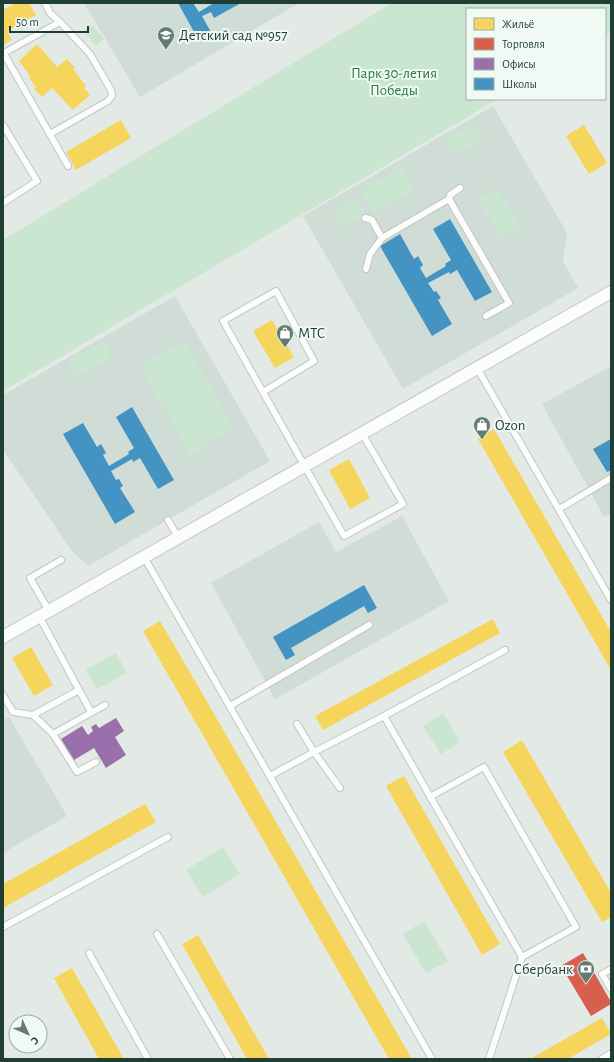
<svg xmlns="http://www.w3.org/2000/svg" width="614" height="1062" font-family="'Alegreya Sans',sans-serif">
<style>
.built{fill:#d0dcd6}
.green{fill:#cae5d0}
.homes{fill:#f6d55c}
.shops{fill:#d6604d}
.offices{fill:#9970ab}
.schools{fill:#4393c3}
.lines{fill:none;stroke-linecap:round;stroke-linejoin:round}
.service-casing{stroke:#c0c7c3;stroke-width:8}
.minor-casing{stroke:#c0c7c3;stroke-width:14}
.service{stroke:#fbfcfb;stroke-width:6}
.minor{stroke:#fbfcfb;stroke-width:12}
.labels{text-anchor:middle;stroke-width:4;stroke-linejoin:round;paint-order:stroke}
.poi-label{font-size:15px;fill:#1f3f34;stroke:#f1f9f4;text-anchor:start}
.park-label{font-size:15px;fill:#247b3f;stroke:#f1f9f4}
</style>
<rect width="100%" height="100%" fill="#e3eae6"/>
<!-- built -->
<g class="built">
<path d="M84,3H299L140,97Z"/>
<path d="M493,106L567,233L563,261L578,288L403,389L303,216Z"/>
<path d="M175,296L270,461L88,566L72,551L3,450V395Z"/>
<path d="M611,366V513L604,517L542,404Z"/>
<path d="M402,516L449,601L275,699L211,583L319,522L336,552Z"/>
<path d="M9,717L67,816L3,853V721Z"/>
</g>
<!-- green -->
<g class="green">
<path d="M392,3H611V32L605,36V9H467V99H498L3,391V240Z"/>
<path d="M92,25L104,39L96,46L84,31Z"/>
<path d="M474,122L484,139L454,156L444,140Z"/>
<path d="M401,167L414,191L374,214L361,191Z"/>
<path d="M497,187L520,227L501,238L477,199Z"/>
<path d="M355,197L366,216L342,229L332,211Z"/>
<path d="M104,341L112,358L76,376L68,360Z"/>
<path d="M185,341L235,429L190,455L140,366Z"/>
<path d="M116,653L127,673L97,689L86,670Z"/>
<path d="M443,713L460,742L441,754L423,726Z"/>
<path d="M223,847L240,874L203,897L186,870Z"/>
<path d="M424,921L448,961L426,973L403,934Z"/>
</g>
<!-- homes -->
<g class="homes">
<path d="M16,3H29L36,15L7,31L12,40L3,45V10Z"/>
<path d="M37,44L57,67L67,59L75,68L73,69L86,86L84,88L90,95L73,110L52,88L42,97L34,89L36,87L29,78L31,77L19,61Z"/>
<path d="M121,120L131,138L76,170L66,152Z"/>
<path d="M584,125L607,163L589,174L566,136Z"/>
<path d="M272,320L294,357L275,368L253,331Z"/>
<path d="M494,429L611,632V670L478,439Z"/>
<path d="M349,459L370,498L350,509L329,470Z"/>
<path d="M493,619L500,633L323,730L315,716Z"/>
<path d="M160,621L202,693L412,1059H389L143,631Z"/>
<path d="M31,647L53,685L34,696L12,658Z"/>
<path d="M522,740L611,893V917L602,922L503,752Z"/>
<path d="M404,776L500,944L482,955L386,786Z"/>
<path d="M145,804L156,822L3,908V884Z"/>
<path d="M198,935L269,1059H247L182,944Z"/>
<path d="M72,968L124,1059H99L54,978Z"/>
<path d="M602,1018L611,1034L568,1059H530Z"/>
</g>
<!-- shops -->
<path class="shops" d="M583,953L611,1002V1004L591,1016L561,966Z"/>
<!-- offices -->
<path class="offices" d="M116,718L124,731L115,737L126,755L106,768L94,748L74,760L61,739L82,726L88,735L93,731L91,727L96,724L99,728Z"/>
<!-- schools -->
<g class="schools">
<path d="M178,3H193L199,12L214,3H241L214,18L211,12L202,16L212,34L199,41Z"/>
<path d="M450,219L492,292L475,301L457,270L450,274L449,272L428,283L434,292L436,291L441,298L438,300L452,324L432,336L380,246L400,234L414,259L418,256L423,265L420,268L426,278L446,266L445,264L451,260L433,229Z"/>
<path d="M132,407L174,480L158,489L140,458L133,462L132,459L111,471L116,480L119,479L123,486L120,488L135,512L115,524L63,434L83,423L97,447L101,444L106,453L103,455L109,466L129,454L128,452L134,448L116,417Z"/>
<path d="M611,439V470L607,472L593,449Z"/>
<path d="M364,585L377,608L368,613L364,606L291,648L295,655L286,660L273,637Z"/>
</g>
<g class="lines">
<!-- service casing -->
<g class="service-casing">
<g id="service">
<path d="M45,3L50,13L60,22"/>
<path d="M3,52L68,166"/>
<path d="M4,53L60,22L90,54L111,90L112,96L108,101L50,134"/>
<path d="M3,125L37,181L3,203"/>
<path d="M449,199L509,303L486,316"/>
<path d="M365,218L372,220L382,238"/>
<path d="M366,269L370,254L382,238L449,199L450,195L460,188"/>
<path d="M477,368L611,600"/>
<path d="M263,392L314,361L276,291L223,321L344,536L403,504L362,433"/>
<path d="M559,509L611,478"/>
<path d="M168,520L178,537"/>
<path d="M144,557L432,1059"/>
<path d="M49,611L30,578L61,560"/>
<path d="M505,650L384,716L522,957"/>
<path d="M79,690L91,712"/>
<path d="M3,695L13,712L33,715L79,690L39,616"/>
<path d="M230,706L369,625"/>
<path d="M33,715L53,734L77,772L96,762"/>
<path d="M53,734L105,705"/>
<path d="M270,776L314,752L297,724"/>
<path d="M340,788L314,752L384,716"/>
<path d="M430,797L484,767L576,927L522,957L489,1059"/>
<path d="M3,927L168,837"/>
<path d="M157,934L230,1059"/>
<path d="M89,953L148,1059"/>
<path d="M611,969L602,974L611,989"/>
<path d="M602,1059L611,1053"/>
</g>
</g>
<!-- minor casing -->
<g class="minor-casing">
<path id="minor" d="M3,637L611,292"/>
</g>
<!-- service -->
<use href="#service" class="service"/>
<!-- minor -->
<use href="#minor" class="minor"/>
</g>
<!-- icons -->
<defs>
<g id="school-pin" transform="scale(0.9)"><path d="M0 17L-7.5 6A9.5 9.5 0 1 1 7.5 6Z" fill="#647b72" stroke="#f1f9f4"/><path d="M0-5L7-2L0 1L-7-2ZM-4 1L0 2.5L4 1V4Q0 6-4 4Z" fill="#fff"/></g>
<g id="shop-pin" transform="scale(0.9)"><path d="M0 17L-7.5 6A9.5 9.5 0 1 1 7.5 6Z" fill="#647b72" stroke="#f1f9f4"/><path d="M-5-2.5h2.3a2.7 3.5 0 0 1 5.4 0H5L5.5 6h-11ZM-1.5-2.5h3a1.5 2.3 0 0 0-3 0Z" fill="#fff"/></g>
<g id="bank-pin" transform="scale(0.9)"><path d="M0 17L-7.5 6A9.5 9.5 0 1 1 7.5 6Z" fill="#647b72" stroke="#f1f9f4"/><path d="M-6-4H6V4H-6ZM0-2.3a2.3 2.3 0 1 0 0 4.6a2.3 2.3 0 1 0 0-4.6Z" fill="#fff"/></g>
</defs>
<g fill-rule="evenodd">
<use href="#school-pin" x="166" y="35"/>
<use href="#shop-pin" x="285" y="333"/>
<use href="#shop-pin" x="482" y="425"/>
<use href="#bank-pin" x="586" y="969"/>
</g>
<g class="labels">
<!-- poi labels -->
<g class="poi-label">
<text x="179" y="40">Детский сад №957</text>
<text x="298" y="338">МТС</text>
<text x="495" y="430">Ozon</text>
<text x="573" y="974" text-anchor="end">Сбербанк</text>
</g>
<!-- park labels -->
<g class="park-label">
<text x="394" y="78">Парк 30-летия<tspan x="394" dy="17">Победы</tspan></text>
</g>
</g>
<!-- border -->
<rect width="614" height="1062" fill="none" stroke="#1f3f34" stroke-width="8"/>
<!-- legend -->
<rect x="466" y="8" width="140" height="92" fill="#f1f9f4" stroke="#9dafa7"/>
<rect x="474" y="18" width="20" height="12" fill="#f6d55c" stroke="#9dafa7"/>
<text x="502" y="28" font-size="12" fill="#1f3f34">Жильё</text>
<rect x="474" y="38" width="20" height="12" fill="#d6604d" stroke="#9dafa7"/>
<text x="502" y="48" font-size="12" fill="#1f3f34">Торговля</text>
<rect x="474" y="58" width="20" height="12" fill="#9970ab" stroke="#9dafa7"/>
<text x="502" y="68" font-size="12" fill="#1f3f34">Офисы</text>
<rect x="474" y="78" width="20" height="12" fill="#4393c3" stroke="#9dafa7"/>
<text x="502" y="88" font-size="12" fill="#1f3f34">Школы</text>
<!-- north arrow -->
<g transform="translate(28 1034) rotate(135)"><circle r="19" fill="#f1f9f4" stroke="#9dafa7"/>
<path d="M0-3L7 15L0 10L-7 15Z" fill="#647b72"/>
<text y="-6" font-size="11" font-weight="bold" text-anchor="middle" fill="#1f3f34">С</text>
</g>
<!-- scale -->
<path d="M10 26v6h78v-6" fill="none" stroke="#1f3f34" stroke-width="2"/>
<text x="16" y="26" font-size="12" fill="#1f3f34" stroke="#f1f9f4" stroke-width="3" paint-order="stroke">50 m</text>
</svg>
